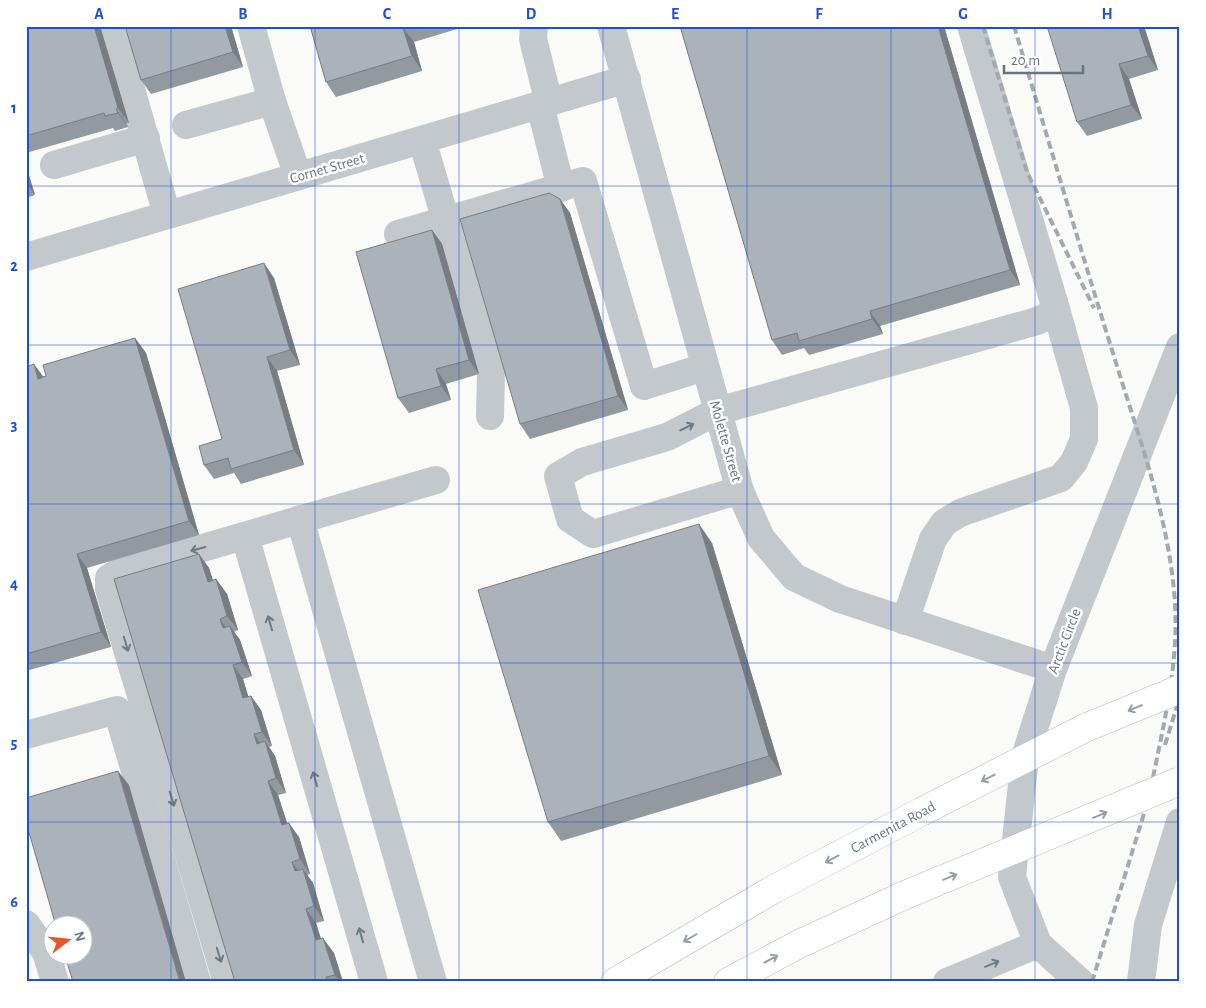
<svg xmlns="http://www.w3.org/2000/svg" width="1206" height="1008" font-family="'Alegreya Sans',sans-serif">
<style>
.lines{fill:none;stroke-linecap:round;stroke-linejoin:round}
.major-casing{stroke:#b5babe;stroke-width:29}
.minor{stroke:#c3c8cc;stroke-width:28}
.major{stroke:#fff;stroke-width:28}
.rail{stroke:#a2aab0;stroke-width:4;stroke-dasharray:8 4;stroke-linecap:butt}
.major-bridge-casing{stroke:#b5babe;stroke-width:29;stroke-linecap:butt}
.major-bridge{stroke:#fff;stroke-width:28}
.wall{fill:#929a9f}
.shaded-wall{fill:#777d82}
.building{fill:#aab3b9;stroke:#777d82}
.oneway{stroke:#6a7a87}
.oneway2{stroke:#939fa8}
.grid{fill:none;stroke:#1d4ed8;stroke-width:1;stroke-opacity:0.55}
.labels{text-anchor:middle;stroke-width:5;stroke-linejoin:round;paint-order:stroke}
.street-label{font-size:15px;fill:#657683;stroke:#fff}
.neatline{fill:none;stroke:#1d4ed8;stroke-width:2}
.grid-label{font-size:16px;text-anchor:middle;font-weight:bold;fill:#1d4ed8}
</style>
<rect width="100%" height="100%" fill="#fafaf8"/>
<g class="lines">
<!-- major casing -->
<g class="major-casing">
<g id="major">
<path d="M615,982L774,889L921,812"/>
<path d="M728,982L799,944L905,895"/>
</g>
</g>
<!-- minor -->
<g class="minor">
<path d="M113,26L167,215"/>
<path d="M251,26L272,101L298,176"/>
<path d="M534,26L533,39L549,103"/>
<path d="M611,26L740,491L761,538L794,577L840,599L1053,669"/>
<path d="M540,105L561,188"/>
<path d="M186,125L272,101"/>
<path d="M422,140L491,373L490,416"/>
<path d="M54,165L146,138"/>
<path d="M398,234L583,181L644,386L705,367"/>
<path d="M26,257L627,79"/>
<path d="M740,490L593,534L570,519L558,476L582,462L667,437L718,411L1037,321L1052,314L1054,302L971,26"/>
<path d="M300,519L433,982"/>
<path d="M245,536L374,982"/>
<path d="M905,621L933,539L944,523L960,513L1061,478L1074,462L1084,439V408L1054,302"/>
<path d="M26,735L117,710L197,982"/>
<path d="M26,924L46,952L55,982"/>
<path d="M227,982L109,589V578L117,573L436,480"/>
<path d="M947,982L1038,944"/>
<path d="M1080,982L1038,944L1012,877L1025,757L1053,669L1180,347"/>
<path d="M1141,982L1148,925L1180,822"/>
</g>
<!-- major -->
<use href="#major" class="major"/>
<!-- rail -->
<g class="rail">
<path d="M983,26L1027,172L1094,308"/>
<path d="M1014,26C1048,139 1081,251 1116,363C1140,441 1170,521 1175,604C1179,669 1161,734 1149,798"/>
<path d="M1165,745L1180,696"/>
<path d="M1092,982L1151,791"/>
</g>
<!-- major-bridge casing -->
<g class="major-bridge-casing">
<g id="major-bridge">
<path d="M921,812L1085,728L1180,689"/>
<path d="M905,895L1180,781"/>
</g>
</g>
<!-- major-bridge -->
<use href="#major-bridge" class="major-bridge"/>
</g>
<!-- wall -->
<g class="wall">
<path d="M26,26H100L129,123H126L128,127L115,131L113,128L26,153Z"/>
<path d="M231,26L243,67L151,94L141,80Z"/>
<path d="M310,26H467L414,42L422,71L336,97L326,82Z"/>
<path d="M680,26H944L1020,285L880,326L883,334L809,355L804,348L782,355L772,340Z"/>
<path d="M1144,26L1158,70L1129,79L1142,119L1087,136L1077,122Z"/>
<path d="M26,166L35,195L26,198Z"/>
<path d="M560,199L570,213L628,410L530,439L520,424Z"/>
<path d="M432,230L442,244L479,374L446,384L451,400L409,413L398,398Z"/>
<path d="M274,278L300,365L277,371L304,465L241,484L234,473L214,479L204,465L222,439Z"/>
<path d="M135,338L146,353L199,535L87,568L111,647L26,671V367L43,377Z"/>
<path d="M712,543L782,775L561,841L548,822Z"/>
<path d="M199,554L209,568L213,581L216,579L227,594L238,630L234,632L240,640L252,676L243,679L248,696H251L261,710L272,746L269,747L275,756L286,793L278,795L287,823L299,837L310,874L307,875L313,883L324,921L316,923L321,939L334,953L343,982H235Z"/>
</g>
<!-- shaded-wall -->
<g class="shaded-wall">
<path d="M94,26H100L129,123L118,108Z"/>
<path d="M225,26H231L243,67L233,52Z"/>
<path d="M938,26H944L1020,285L1010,270Z"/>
<path d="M1138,26H1144L1158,70L1148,56Z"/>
<path d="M403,28L414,42L422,71L412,56Z"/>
<path d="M1119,64L1129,79L1142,119L1131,105Z"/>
<path d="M116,109L126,123L128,127L118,113Z"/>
<path d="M26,166L35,195L26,183Z"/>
<path d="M560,199L570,213L628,410L618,396Z"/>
<path d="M432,230L442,244L479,374L469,360Z"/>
<path d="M264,263L274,278L300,365L290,350Z"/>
<path d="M870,311L880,326L883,334L872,319Z"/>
<path d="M135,338L146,353L199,535L189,521Z"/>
<path d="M267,357L277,371L304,465L294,450Z"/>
<path d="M34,364L45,379H38Z"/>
<path d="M436,369L446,384L451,400L441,386Z"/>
<path d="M699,524L712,543L782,775L769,756Z"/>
<path d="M77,554L87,568L111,647L101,632Z"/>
<path d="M199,554L209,568L218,596L208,582Z"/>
<path d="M216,579L227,594L238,630L227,616Z"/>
<path d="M220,619L230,633L223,628Z"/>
<path d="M230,626L240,640L252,676L242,662Z"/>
<path d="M233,665L243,679L253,712L243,698Z"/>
<path d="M251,696L261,710L272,746L262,732Z"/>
<path d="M254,734L264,749L257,744Z"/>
<path d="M265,741L275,756L286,793L276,778Z"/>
<path d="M118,771L129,785L186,982H180Z"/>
<path d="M268,781L278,795L292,839L282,825Z"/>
<path d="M289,823L299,837L310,874L300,859Z"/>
<path d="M292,862L302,876L295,871Z"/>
<path d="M303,869L313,883L324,921L314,906Z"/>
<path d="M306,909L316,923L326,955L316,940Z"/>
<path d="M323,938L334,953L343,982H340L335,975Z"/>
</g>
<!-- building -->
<g class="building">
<path d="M26,26H94L118,108L116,109L118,113L105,116L104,113L26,136Z"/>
<path d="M125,26H225L233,52L141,80Z"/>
<path d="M310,26H408L403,28L412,56L326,82Z"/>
<path d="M680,26H938L1010,270L870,311L872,319L799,341L797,333L772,340Z"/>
<path d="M1047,26H1138L1148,56L1119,64L1131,105L1077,122Z"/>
<path d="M549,193L560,199L618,396L520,424L460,219Z"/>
<path d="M432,230L469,360L436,369L441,386L398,398L356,252Z"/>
<path d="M264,263L290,350L267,357L294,450L231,469L228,458L204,465L199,446L222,439L178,289Z"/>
<path d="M135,338L189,521L77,554L101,632L26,654V367L34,364L38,379L46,376L43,365Z"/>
<path d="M699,524L769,756L548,822L478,590Z"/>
<path d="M199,554L208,582L216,579L227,616L220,619L223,628L230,626L242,662L233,665L243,698L251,696L262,732L254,734L257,744L265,741L276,778L268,781L282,825L289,823L300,859L292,862L295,871L303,869L314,906L306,909L316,940L323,938L335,975L326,977L327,982H235L114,579Z"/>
<path d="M118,771L180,982H73L65,956H82V926H56L26,822V798Z"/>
</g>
<!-- one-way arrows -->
<defs><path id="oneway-shaft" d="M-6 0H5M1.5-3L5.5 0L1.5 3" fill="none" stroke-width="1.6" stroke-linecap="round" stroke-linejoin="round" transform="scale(1.25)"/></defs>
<g class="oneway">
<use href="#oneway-shaft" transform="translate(687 427) rotate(-26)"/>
<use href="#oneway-shaft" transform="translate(198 549) rotate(164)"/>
<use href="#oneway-shaft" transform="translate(270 623) rotate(-106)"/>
<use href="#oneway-shaft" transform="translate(126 644) rotate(73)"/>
<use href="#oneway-shaft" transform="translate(315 779) rotate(-106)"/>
<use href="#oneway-shaft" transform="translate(172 799) rotate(73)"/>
<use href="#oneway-shaft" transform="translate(361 935) rotate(-106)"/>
<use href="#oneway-shaft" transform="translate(219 955) rotate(73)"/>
<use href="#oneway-shaft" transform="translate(992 964) rotate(-23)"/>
</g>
<g class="oneway2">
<use href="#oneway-shaft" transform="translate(1135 708) rotate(157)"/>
<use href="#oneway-shaft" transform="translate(988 778) rotate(153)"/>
<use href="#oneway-shaft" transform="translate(1100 815) rotate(-23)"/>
<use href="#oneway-shaft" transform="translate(832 859) rotate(152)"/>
<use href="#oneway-shaft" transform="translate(950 877) rotate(-22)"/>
<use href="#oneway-shaft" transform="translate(690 938) rotate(150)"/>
<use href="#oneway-shaft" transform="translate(771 959) rotate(-28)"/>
</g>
<!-- grid -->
<path class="grid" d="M171,26V982M315,26V982M459,26V982M603,26V982M747,26V982M891,26V982M1035,26V982M26,186H1180M26,345H1180M26,504H1180M26,663H1180M26,822H1180"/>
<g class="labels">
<!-- street labels -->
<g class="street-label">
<text transform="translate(327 168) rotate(-16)" y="5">Cornet Street</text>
<text transform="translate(726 441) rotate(74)" y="5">Molette Street</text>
<text transform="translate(1064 641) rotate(-69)" y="5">Arctic Circle</text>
<text transform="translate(893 827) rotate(-28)" y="5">Carmenita Road</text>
</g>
</g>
<!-- border -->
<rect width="1206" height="1008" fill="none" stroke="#ffffff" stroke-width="55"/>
<!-- north arrow -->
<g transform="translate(68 940) rotate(74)"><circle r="24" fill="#ffffff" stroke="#c1c8cd"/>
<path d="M0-4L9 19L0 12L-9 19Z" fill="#e4572e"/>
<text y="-8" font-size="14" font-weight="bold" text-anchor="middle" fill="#657683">N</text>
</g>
<!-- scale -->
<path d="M1004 65v8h79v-8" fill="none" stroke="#657683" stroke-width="2.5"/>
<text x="1011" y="65" font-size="15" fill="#657683" stroke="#ffffff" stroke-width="4" paint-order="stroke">20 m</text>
<rect x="28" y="28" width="1150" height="952" class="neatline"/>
<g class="grid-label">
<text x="99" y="19">A</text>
<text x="243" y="19">B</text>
<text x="387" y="19">C</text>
<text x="531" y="19">D</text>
<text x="675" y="19">E</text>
<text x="819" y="19">F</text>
<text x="963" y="19">G</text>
<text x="1107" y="19">H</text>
<text x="14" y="113">1</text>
<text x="14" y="271">2</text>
<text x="14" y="430">3</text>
<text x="14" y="589">4</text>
<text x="14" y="748">5</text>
<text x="14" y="907">6</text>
</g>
</svg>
